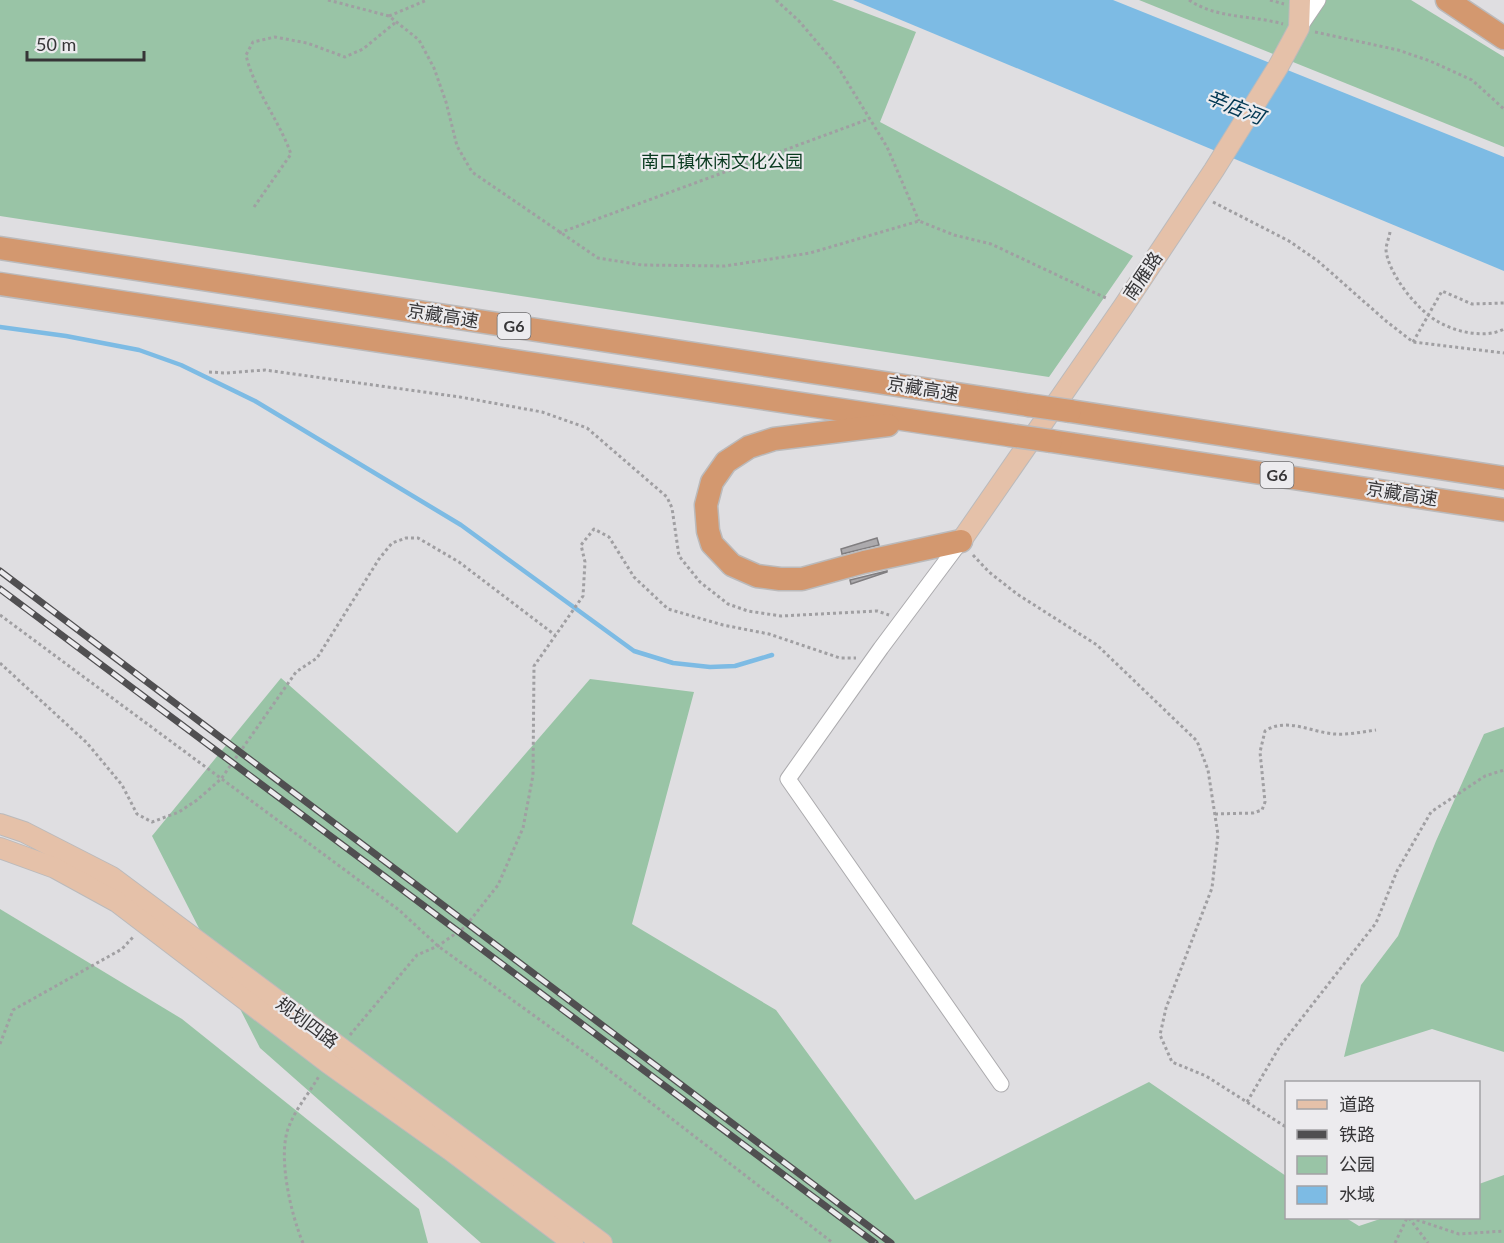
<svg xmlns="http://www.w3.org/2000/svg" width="1504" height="1243" font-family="Lato,'Noto Sans SC',sans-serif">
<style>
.green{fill:#99c4a6}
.water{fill:#7dbbe4}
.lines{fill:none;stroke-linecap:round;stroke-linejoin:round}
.stream{stroke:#7dbbe4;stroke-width:4.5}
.building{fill:#acaaad;stroke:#807e80;stroke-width:1.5}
.minor-casing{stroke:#acabae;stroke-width:17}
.major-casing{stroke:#bbbabb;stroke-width:22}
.highway-casing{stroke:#bbbabb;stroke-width:25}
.path{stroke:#a09fa2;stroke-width:3;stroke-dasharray:3 3;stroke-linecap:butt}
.minor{stroke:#fff;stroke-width:15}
.major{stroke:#e5c1a9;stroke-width:20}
.highway{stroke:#d3986f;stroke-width:22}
.rail-casing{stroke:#504f51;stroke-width:7}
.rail{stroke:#ecebee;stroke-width:4.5;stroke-dasharray:14;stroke-linecap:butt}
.highway-bridge-casing{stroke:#bbbabb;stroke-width:25;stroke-linecap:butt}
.highway-bridge{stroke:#d3986f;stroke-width:22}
.labels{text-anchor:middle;stroke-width:4.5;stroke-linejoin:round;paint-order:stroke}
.shield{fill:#ecebee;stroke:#6d6c6e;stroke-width:1.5}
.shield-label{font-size:16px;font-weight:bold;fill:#363537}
.park-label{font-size:18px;fill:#093a1f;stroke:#ecebee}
.street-label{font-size:18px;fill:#363537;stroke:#ecebee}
.water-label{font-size:20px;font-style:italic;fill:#023853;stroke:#ecebee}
</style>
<rect width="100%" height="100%" fill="#dfdee1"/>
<!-- green -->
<g class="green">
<path d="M0,0H832L916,32L880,122L1133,256L1049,377L0,216Z"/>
<path d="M1139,0H1411L1504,57V147Z"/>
<path d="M281,678L457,833L590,679L694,692L632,924L776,1010L915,1200L1149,1082L1286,1176V1218H1346L1359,1226L1383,1218H1478L1479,1184L1504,1175V1243H481L260,1048L152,836Z"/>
<path d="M1504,727V1052L1432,1029L1344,1057L1361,985L1398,936L1436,841L1484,734Z"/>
<path d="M0,909L182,1019L419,1209L428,1243H0Z"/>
</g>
<!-- water -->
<path class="water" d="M853,0H1113L1504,157V271Z"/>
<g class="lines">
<!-- stream -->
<path class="stream" d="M0,327L66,336L139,350L181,365L255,401L461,525L634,651L673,663L710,667L735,666L772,655"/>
</g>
<!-- building -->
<g class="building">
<path d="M877,538L879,545L842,554L841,549Z"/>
<path d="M887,571V572L851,584L850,580Z"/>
</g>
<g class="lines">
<!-- minor casing -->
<g class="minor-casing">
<g id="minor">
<path d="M1299,28L1318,0"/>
<path d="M961,541L881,648L788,779L1001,1084"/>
</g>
</g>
<!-- major casing -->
<g class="major-casing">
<g id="major">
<path d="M961,541L1123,307L1214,170L1278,67L1299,28L1300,0"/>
<path d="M0,824L24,832L112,877L602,1243"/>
<path d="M0,848L55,868L117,902L328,1063L450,1150L573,1243"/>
</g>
</g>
<!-- highway casing -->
<g class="highway-casing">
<g id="highway">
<path d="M1447,0L1504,38"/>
<path d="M0,248L1028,405"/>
<path d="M0,284L1009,435"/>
<path d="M1070,411L1504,478"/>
<path d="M888,425L774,439L749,447L726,462L712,482L706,505L708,531L712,544L732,565L757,576L780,579H802L864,562L961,541"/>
<path d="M1051,441L1504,510"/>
</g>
</g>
<!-- path -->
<g class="path">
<path d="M328,0L389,16L419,40L434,68L446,102L457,146L472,172L598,258L642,265L725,266L810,253L919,221L954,235L991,244L1108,299"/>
<path d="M776,0L799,21L838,67L887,147L919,221"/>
<path d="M1189,0C1217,19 1252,15 1283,24"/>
<path d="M1270,0L1284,4"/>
<path d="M389,16L427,0"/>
<path d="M1315,32L1398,50L1430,61L1472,80L1504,109"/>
<path d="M1213,202L1289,241L1318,261L1386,321L1413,342L1504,353"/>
<path d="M254,207L291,154C279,120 254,90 246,55L253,42L275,37L307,43L345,57L363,49L396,22"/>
<path d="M1390,232C1389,238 1386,245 1386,250C1388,273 1417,310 1437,321C1455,332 1485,339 1504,329"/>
<path d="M559,233L869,119"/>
<path d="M1413,342L1442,291L1472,304L1504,303"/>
<path d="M209,372L226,373L265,370L460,397L542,412L587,428L667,497L672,508L679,556L700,582L728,604L748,611L781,616L877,611L889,615"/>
<path d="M973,555L989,572L1017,594L1097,645L1197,741L1208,770L1218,835L1212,888L1166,1008L1160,1035L1172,1062L1206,1076L1286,1127"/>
<path d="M0,615L399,910L438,946L598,1062L833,1243"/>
<path d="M0,663L87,743L122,785L137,814L152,822L179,812L197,800L221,779L296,672L317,658L379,559L392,543L406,538H418L459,562L555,635"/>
<path d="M1215,814L1253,813L1262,810L1265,802L1260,752L1265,731C1286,717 1311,732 1334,734C1348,735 1362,732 1376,730"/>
<path d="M350,1035L417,955L438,946L465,927L498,885L523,828L533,775L534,666L583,596L585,562L581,545L594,529L609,537L634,577L668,609L723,625L769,634L840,658H856"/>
<path d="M0,1044L13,1010L122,949L134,936"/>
<path d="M1247,1102L1280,1046L1376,923L1397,871L1431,812L1485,776L1504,770"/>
<path d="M1409,1218L1428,1243"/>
<path d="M1411,1218L1459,1234L1504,1231"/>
<path d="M303,1243C291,1215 276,1152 290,1124C297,1107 310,1092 319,1076"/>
<path d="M1395,1243L1407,1218"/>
</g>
<!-- minor -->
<use href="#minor" class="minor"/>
<!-- major -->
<use href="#major" class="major"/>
<!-- highway -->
<use href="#highway" class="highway"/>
<!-- rail casing -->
<g class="rail-casing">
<g id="rail">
<path d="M0,571L891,1243"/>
<path d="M0,589L875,1243"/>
</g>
</g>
<!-- rail -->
<use href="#rail" class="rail"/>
<!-- highway-bridge casing -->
<g class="highway-bridge-casing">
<g id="highway-bridge">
<path d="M1028,405L1070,411"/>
<path d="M1009,435L1051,441"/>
</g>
</g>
<!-- highway-bridge -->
<use href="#highway-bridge" class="highway-bridge"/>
</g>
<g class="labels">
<!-- shield labels -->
<g class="shield">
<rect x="497.5" y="313" width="33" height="26" rx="4.5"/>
<rect x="1260.5" y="462" width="33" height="26" rx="4.5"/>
</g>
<g class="shield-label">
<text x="514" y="332">G6</text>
<text x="1277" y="481">G6</text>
</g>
<!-- park labels -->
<g class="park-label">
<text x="722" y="168">南口镇休闲文化公园</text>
</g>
<!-- street labels -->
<g class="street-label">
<text transform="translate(1143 276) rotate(-56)" y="6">南雁路</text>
<text transform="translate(443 316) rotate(9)" y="6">京藏高速</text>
<text transform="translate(923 389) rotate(9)" y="6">京藏高速</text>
<text transform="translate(1402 494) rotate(9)" y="6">京藏高速</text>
<text transform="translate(307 1023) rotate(37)" y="6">规划四路</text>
</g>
<!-- water labels -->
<g class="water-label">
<text transform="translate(1235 107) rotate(22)" y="7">辛店河</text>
</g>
</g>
<!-- legend -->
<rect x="1285" y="1081" width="195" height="138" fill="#ecebee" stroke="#a3a2a5" stroke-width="1.5"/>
<rect x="1297" y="1100" width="30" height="9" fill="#e5c1a9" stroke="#a3a2a5" stroke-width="1.5"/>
<text x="1339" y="1111" font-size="18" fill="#363537">道路</text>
<rect x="1297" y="1130" width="30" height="9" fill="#504f51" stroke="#a3a2a5" stroke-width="1.5"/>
<text x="1339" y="1141" font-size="18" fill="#363537">铁路</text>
<rect x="1297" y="1156" width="30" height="18" fill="#99c4a6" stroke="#a3a2a5" stroke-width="1.5"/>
<text x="1339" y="1171" font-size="18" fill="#363537">公园</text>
<rect x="1297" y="1186" width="30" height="18" fill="#7dbbe4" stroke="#a3a2a5" stroke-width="1.5"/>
<text x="1339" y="1201" font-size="18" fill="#363537">水域</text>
<!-- scale -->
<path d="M27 51v9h117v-9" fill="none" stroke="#363537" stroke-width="3"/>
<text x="36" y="51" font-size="18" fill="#363537" stroke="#ecebee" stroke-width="4.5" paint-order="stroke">50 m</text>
</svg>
